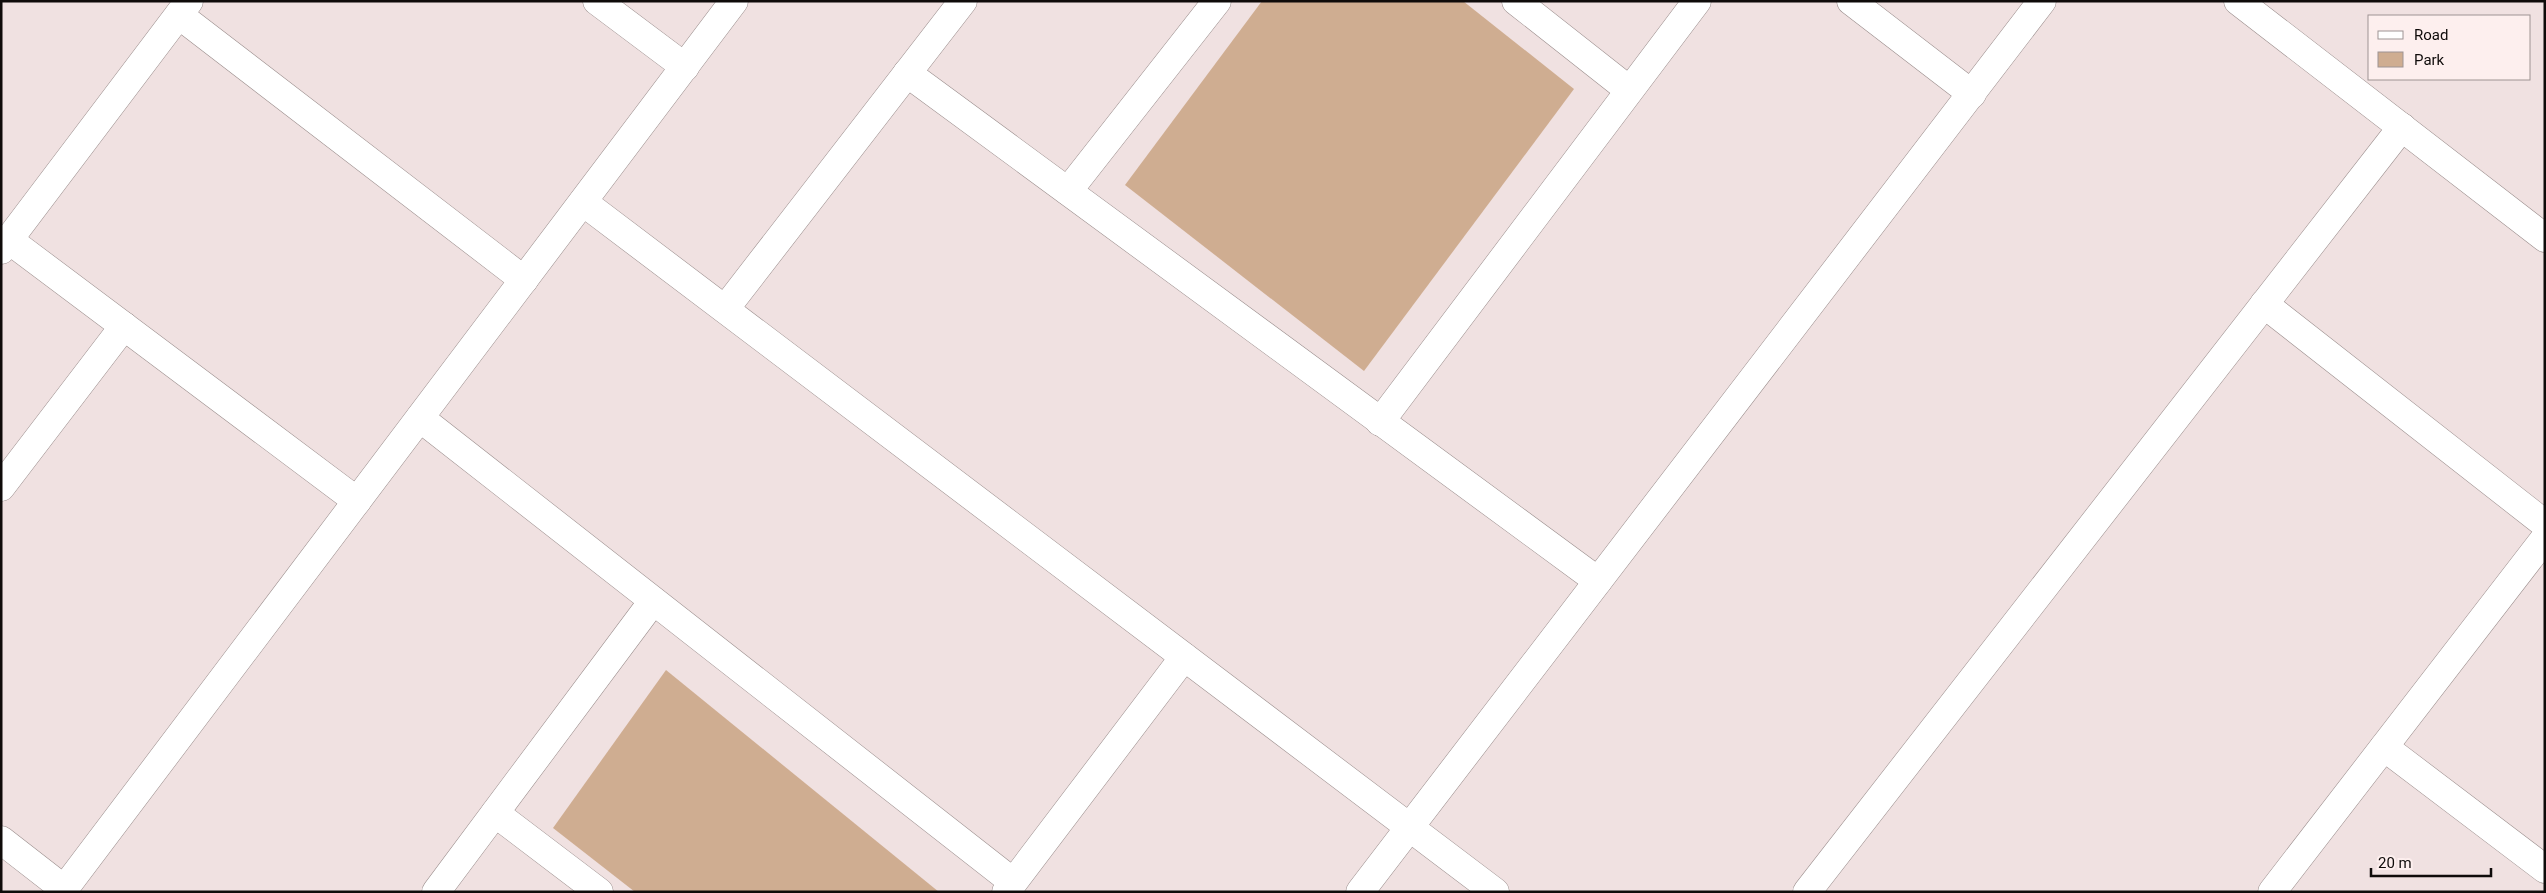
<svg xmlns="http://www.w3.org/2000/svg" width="2546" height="893" font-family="Roboto,sans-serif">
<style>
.green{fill:#cfad91}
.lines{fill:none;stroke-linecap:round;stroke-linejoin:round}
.minor-casing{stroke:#9a8d8c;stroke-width:29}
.minor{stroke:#fff;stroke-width:28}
</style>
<rect width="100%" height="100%" fill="#f0e1e1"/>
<!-- green -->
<g class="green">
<path d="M1262,1H1463L1574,89L1364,371L1125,185Z"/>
<path d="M666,670L939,892H635L553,828Z"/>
</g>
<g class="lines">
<!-- minor casing -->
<g class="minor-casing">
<g id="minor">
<path d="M597,1L685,67"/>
<path d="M1516,1L1629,90"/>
<path d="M1851,1L1972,94"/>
<path d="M2238,1L2545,238"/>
<path d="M179,15L524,280"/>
<path d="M907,73L1598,581"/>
<path d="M1068,191L1217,1"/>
<path d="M583,202L1495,892"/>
<path d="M9,240L357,501"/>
<path d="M1,250L189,1"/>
<path d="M2264,304L2545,524"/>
<path d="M725,309L963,1"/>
<path d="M420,418L1013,882"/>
<path d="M1380,422L1697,1"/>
<path d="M1,487L124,326"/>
<path d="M2384,747L2545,869"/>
<path d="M495,813L599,892"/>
<path d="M1,840L64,889"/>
<path d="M62,892L734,1"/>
<path d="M436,892L653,601"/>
<path d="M1006,892L1184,657"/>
<path d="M1360,892L2042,1"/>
<path d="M1807,892L2402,127"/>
<path d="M2272,892L2545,538"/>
</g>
</g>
<!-- minor -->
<use href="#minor" class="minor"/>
</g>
<!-- border -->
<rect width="2546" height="893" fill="none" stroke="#0f0b0a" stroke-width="5"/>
<!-- legend -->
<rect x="2368" y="15" width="162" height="65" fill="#fdefee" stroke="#9e9493"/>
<rect x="2378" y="31" width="25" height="8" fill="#ffffff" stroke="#9e9493"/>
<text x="2414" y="40" font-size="15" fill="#0f0b0a">Road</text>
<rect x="2378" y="52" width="25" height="15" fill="#cfad91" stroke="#9e9493"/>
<text x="2414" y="65" font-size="15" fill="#0f0b0a">Park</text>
<!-- scale -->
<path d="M2371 868v8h120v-8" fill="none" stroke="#0f0b0a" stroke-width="2.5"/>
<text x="2378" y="868" font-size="15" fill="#0f0b0a" stroke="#fdefee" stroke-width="4" paint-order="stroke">20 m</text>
</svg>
